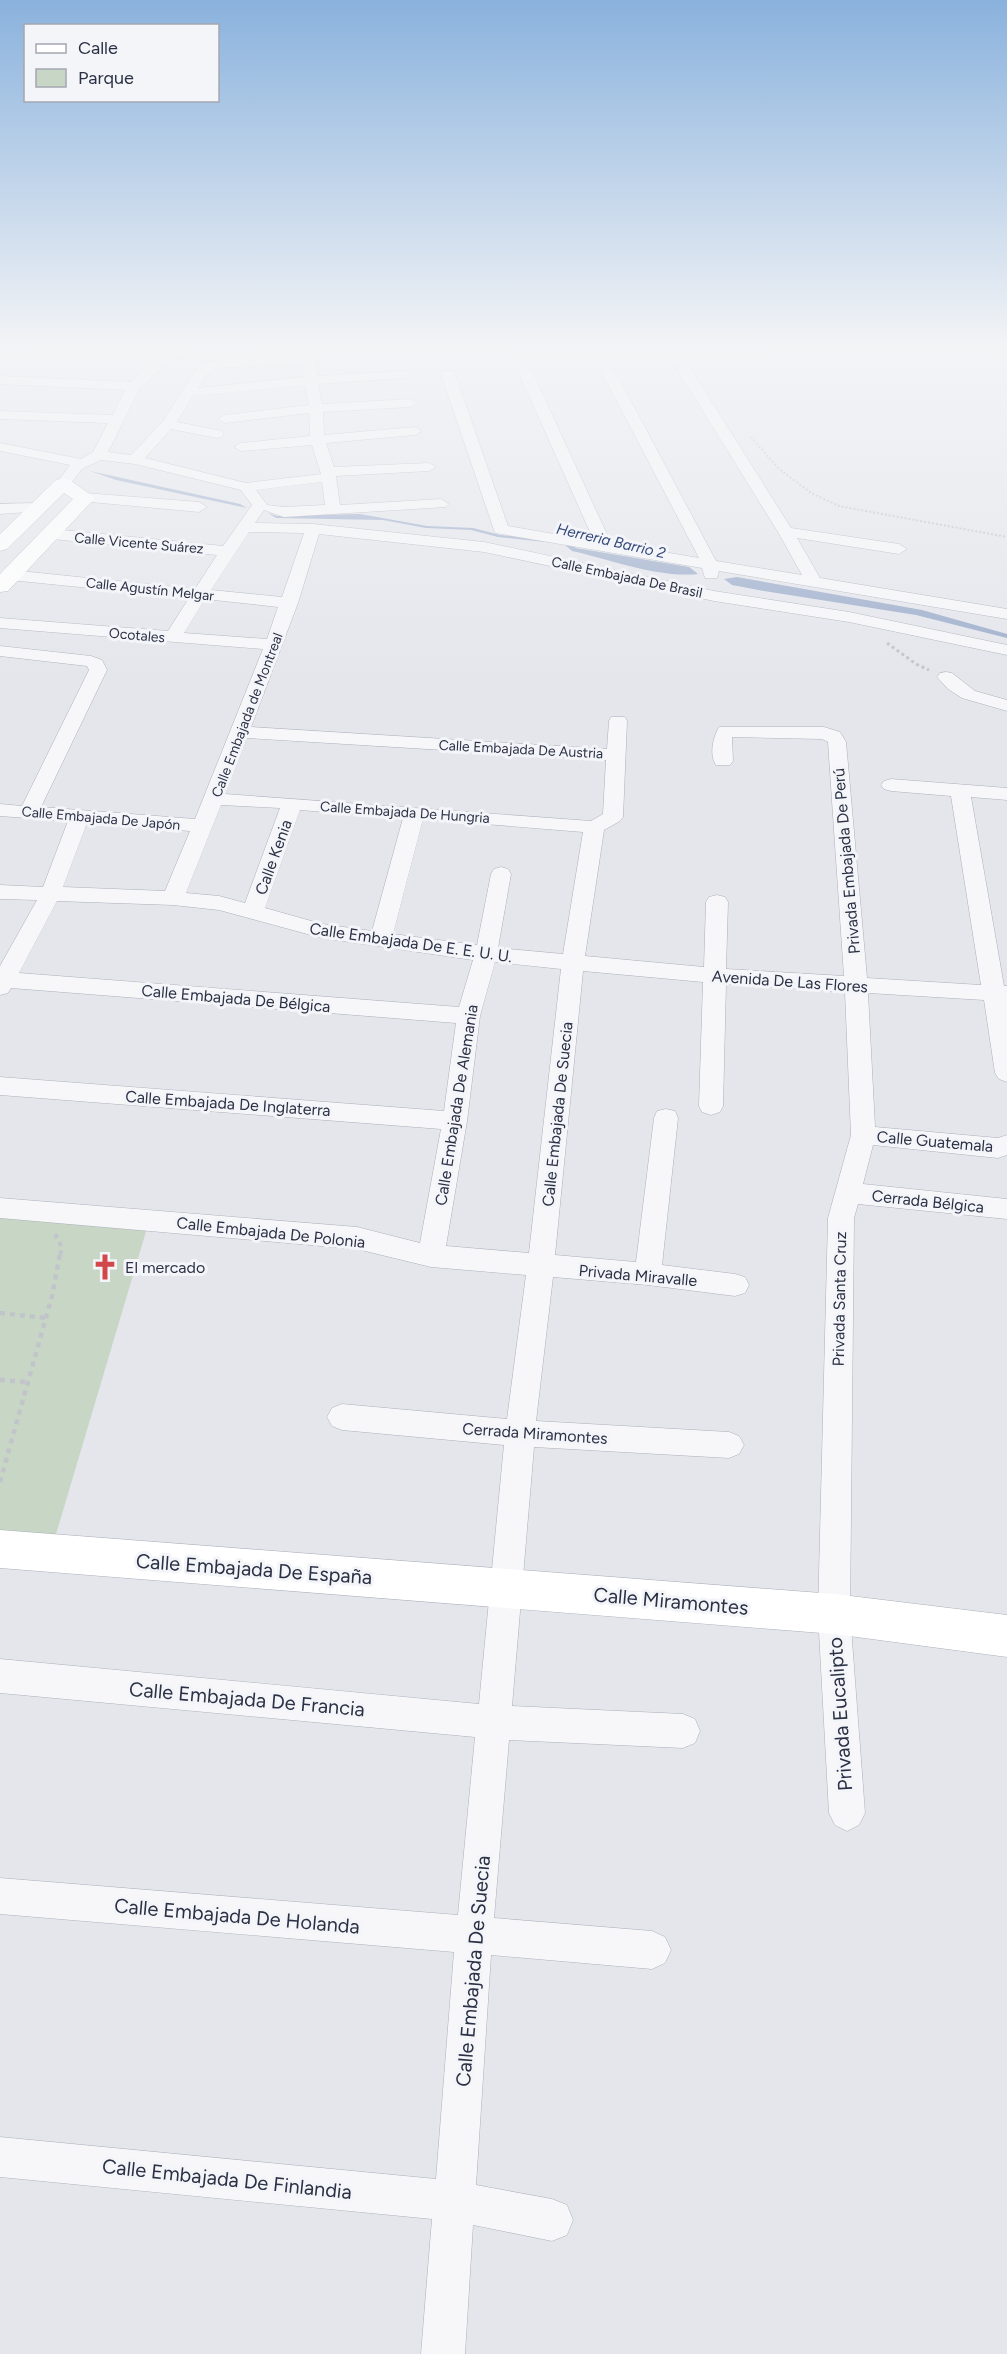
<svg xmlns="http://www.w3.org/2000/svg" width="1007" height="2354" font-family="Figtree,sans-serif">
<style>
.green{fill:#c7d6c5}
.water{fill:#9eaecc}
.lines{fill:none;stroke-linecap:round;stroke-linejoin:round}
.street-casing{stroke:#acb0ba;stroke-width:1}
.secondary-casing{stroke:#acb0ba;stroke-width:1}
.path-far3{stroke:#c2c4cb;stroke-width:2;stroke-dasharray:2 2;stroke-linecap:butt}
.path-far2{stroke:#c2c4cb;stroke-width:3;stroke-dasharray:3 3;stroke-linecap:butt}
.path-far1{stroke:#c2c4cb;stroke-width:4;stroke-dasharray:4.5 4.5;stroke-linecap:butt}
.path{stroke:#c2c4cb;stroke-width:4.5;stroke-dasharray:5 5;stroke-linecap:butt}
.street{fill:#f7f7fa;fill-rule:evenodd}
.secondary{fill:#fff;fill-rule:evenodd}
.labels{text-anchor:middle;stroke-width:6;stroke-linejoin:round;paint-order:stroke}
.far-street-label{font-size:14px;fill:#2b3145;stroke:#f4f5f9}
.far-water-label{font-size:15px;font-style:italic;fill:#33497a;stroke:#f4f5f9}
.street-label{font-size:16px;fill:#2b3145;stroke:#f4f5f9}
.poi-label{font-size:16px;fill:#2b3145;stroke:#f4f5f9;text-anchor:start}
.near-street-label{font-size:20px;fill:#2b3145;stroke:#f4f5f9}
</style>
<rect width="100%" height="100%" fill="#e4e6ec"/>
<!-- green -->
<path class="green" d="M0,1203L150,1218L54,1541L0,1534Z"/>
<!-- water -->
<g class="water">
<path d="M90,471L240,504L247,508L116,480Z"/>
<path d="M268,513L277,516L360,514L427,526L473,528L500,535L569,542L576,548L689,567L698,574C657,578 612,560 572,551L564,544L498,537L471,530L426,528L383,520L276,518Z"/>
<path d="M737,577L922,610L1007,634V638L916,615L764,591L732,585L724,579Z"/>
</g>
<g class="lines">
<!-- street casing -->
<g class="street-casing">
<g id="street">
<path d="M38,348L185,349L186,352L185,355L174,356L140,388L108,452L131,455L163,421L197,368L207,362L224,359L307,356L314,360L317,376L407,371L409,374L407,377L402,378L318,384L322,404L410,399L417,403L410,407L323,412L324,435L415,427L422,431L415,435L326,443L334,467L429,463L436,467L429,471L336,476L340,505L441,499L449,504L446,507L284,517L264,510L255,523L313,524L484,542L714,591L849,612L1007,645V655L849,622L714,601L484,552L319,534L298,603L251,727L607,749L609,721L611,717H625L627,721L623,817L620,821L604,830L585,956L704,967L706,902L709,897L717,895L725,897L728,902L726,969L844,976L828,742L822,739L732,737L733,761L730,765H716C709,755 713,737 719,727H824L840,732L846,742L867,978L981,985L951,796L891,791L884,789L881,785L884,781L891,779L1007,788V800L971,797L1004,986H1007V1082L999,1079L995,1073L984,1000L868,993L875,1127L998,1138L1007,1135V1155L998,1158L873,1145L863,1184L1007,1199V1219L858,1204L854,1218L850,1614L865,1813L859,1825L847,1831L835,1825L829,1813L818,1614L828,1218L851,1135L845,992L726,984L723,1106L720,1112L711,1115L702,1112L699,1106L703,982L583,971L555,1255L636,1262L654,1118L657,1111L666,1109L675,1111L678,1118L662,1265L735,1274L745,1277L749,1285L745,1293L735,1296L648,1285L553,1277L536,1421L729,1432L739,1436L744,1445L739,1454L729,1458L534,1447L512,1706L683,1714L695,1719L700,1731L695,1743L683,1748L509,1740L494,1918L652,1931L665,1937L671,1950L665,1963L652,1969L491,1955L476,2185L552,2199L567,2205L573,2220L567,2235L552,2241L473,2225L465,2354H421L432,2219L0,2177V2137L436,2179L454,1952L0,1914V1878L458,1915L475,1737L0,1693V1659L479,1704L504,1445L342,1430L332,1426L327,1417L332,1408L342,1404L507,1419L526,1275L431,1267L357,1249L0,1218V1198L357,1227L420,1243L441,1129L0,1095V1077L444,1111L456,1023L11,988L8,993L0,995V966L37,900L0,899V885L43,887L68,821L0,816V804L22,806L89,670L87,666L0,656V646L91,656L102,660L107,670L41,807L195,819L263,649L0,628V618L168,631L189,598L10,580L2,575L10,570L195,589L217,555L52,539L44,534L52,529L223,546L252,505L241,490L135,464L101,460L82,469L68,487L63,488L56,484L70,465L0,451V443L81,459L93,452L108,423L0,419V411L113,415L125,390L0,384V376L131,382L160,355L44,352ZM301,364L304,377L198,388L207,374L216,368ZM305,385L309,405L225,415L218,419L225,423L309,413L310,436L241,443L234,447L241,451L312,445L321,474L246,483L145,458L171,429L217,438L222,437L224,434L222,431L177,422L193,396ZM322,482L325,505L284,507L267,505L256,490ZM249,532L304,533L282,597L211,590ZM205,599L278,607L267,639L184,633ZM247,738L606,760L603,814L591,821L225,794ZM221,805L280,808L245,903L219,896L186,893ZM300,810L403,818L372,931L322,924L265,908ZM423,819L583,832L563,954L498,948L511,874L508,869L501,867L494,869L491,874L477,945L393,934ZM87,823L190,831L165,891L63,887ZM57,901L173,905L219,910L322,938L473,960L459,1007L19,973ZM495,962L561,969L529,1253L446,1246L467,1121L480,1016Z"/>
<path d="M684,365L691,369L791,528L899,544L907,549L899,554L797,538L820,578L1007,609V619L719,571L717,578H705L702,568L495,533L441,374L443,371H453L455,374L508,526L594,541L518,371L525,367L532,371L611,543L699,558L601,371L608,367L615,371L716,561L802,575L778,532L677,369Z"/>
<path d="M85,493L199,502L207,507L199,512L80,501L77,498L80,495Z"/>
<path d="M37,503L42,505L45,508L42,511L0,514V504Z"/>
<path d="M946,672L952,673L975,691L1007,700V711L962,698L948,689L937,677L940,673Z"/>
</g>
</g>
<!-- secondary casing -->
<g class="secondary-casing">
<g id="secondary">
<path d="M63,478L70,480L95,498L8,591L0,592V574L73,499L64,493L7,549L0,551V534L56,480Z"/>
<path d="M0,1530L834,1594L1007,1615V1657L834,1634L0,1568Z"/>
</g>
</g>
<!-- path-far3 -->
<path class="path-far3" d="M751,437L778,468L811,493L839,506L1007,537"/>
<!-- path-far2 -->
<path class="path-far2" d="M887,643L916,664L929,670"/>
<!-- path-far1 -->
<path class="path-far1" d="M57,1234L56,1237L62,1247L60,1256"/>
<!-- path -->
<g class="path">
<path d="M0,1313L46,1318"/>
<path d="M0,1380L29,1382"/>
<path d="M0,1482L52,1296L60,1254"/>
</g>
<!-- street -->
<use href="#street" class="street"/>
<!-- secondary -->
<use href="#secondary" class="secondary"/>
</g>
<!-- sky -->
<linearGradient id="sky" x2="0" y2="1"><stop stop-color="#8ab2dd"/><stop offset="0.51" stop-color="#f3f4f6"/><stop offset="1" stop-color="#f3f4f6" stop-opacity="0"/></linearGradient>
<rect width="1007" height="678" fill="url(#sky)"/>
<!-- icons -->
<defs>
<g id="church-bare" transform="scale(2.07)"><path d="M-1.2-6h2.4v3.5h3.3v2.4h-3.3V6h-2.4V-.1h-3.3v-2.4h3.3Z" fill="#d24749" stroke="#f4f5f9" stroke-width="2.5" paint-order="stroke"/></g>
</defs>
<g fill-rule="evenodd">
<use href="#church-bare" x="105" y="1267"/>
</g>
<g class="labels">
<!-- far-street labels -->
<g class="far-street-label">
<text transform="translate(139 543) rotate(5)" y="5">Calle Vicente Suárez</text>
<text transform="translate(627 577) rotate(12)" y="5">Calle Embajada De Brasil</text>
<text transform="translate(150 589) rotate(6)" y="5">Calle Agustín Melgar</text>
<text transform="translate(137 635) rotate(5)" y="5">Ocotales</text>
<text transform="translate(247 715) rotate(-69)" y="5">Calle Embajada de Montreal</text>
<text transform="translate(521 749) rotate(3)" y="5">Calle Embajada De Austria</text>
<text transform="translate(405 812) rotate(4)" y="5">Calle Embajada De Hungria</text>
<text transform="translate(101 818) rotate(5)" y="5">Calle Embajada De Japón</text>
</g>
<!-- far-water labels -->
<g class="far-water-label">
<text transform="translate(611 541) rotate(13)" y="5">Herreria Barrio 2</text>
</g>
<!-- street labels -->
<g class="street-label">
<text transform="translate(273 857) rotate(-70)" y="6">Calle Kenia</text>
<text transform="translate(846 861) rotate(-95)" y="6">Privada Embajada De Perú</text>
<text transform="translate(411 942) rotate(8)" y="6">Calle Embajada De E. E. U. U.</text>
<text transform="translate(790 981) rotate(4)" y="6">Avenida De Las Flores</text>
<text transform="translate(236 998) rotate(5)" y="6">Calle Embajada De Bélgica</text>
<text transform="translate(228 1103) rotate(4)" y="6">Calle Embajada De Inglaterra</text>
<text transform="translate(456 1105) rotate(-81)" y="6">Calle Embajada De Alemania</text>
<text transform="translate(557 1114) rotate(-84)" y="6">Calle Embajada De Suecia</text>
<text transform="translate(935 1141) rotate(5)" y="6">Calle Guatemala</text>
<text transform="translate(928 1201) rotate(6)" y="6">Cerrada Bélgica</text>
<text transform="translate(271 1232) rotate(6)" y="6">Calle Embajada De Polonia</text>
<text transform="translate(638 1275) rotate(5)" y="6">Privada Miravalle</text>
<text transform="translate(839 1299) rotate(-89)" y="6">Privada Santa Cruz</text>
<text transform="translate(535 1433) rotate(4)" y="6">Cerrada Miramontes</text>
</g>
<!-- poi labels -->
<g class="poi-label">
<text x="125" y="1273">El mercado</text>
</g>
<!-- near-street labels -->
<g class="near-street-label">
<text transform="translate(254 1569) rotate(4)" y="7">Calle Embajada De España</text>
<text transform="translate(671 1601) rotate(5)" y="7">Calle Miramontes</text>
<text transform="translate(247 1699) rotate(5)" y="7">Calle Embajada De Francia</text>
<text transform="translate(840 1714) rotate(-94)" y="7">Privada Eucalipto</text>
<text transform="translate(237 1916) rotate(5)" y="7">Calle Embajada De Holanda</text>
<text transform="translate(473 1971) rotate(-85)" y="7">Calle Embajada De Suecia</text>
<text transform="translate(227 2179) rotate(6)" y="7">Calle Embajada De Finlandia</text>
</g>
</g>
<!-- legend -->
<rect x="24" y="24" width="195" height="78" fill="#f4f5f9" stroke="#a4a7b1" stroke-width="1.5"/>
<rect x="36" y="44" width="30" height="9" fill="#ffffff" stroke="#a4a7b1" stroke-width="1.5"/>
<text x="78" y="54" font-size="18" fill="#2b3145">Calle</text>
<rect x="36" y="69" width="30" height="18" fill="#c7d6c5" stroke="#a4a7b1" stroke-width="1.5"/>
<text x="78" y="84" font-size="18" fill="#2b3145">Parque</text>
</svg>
